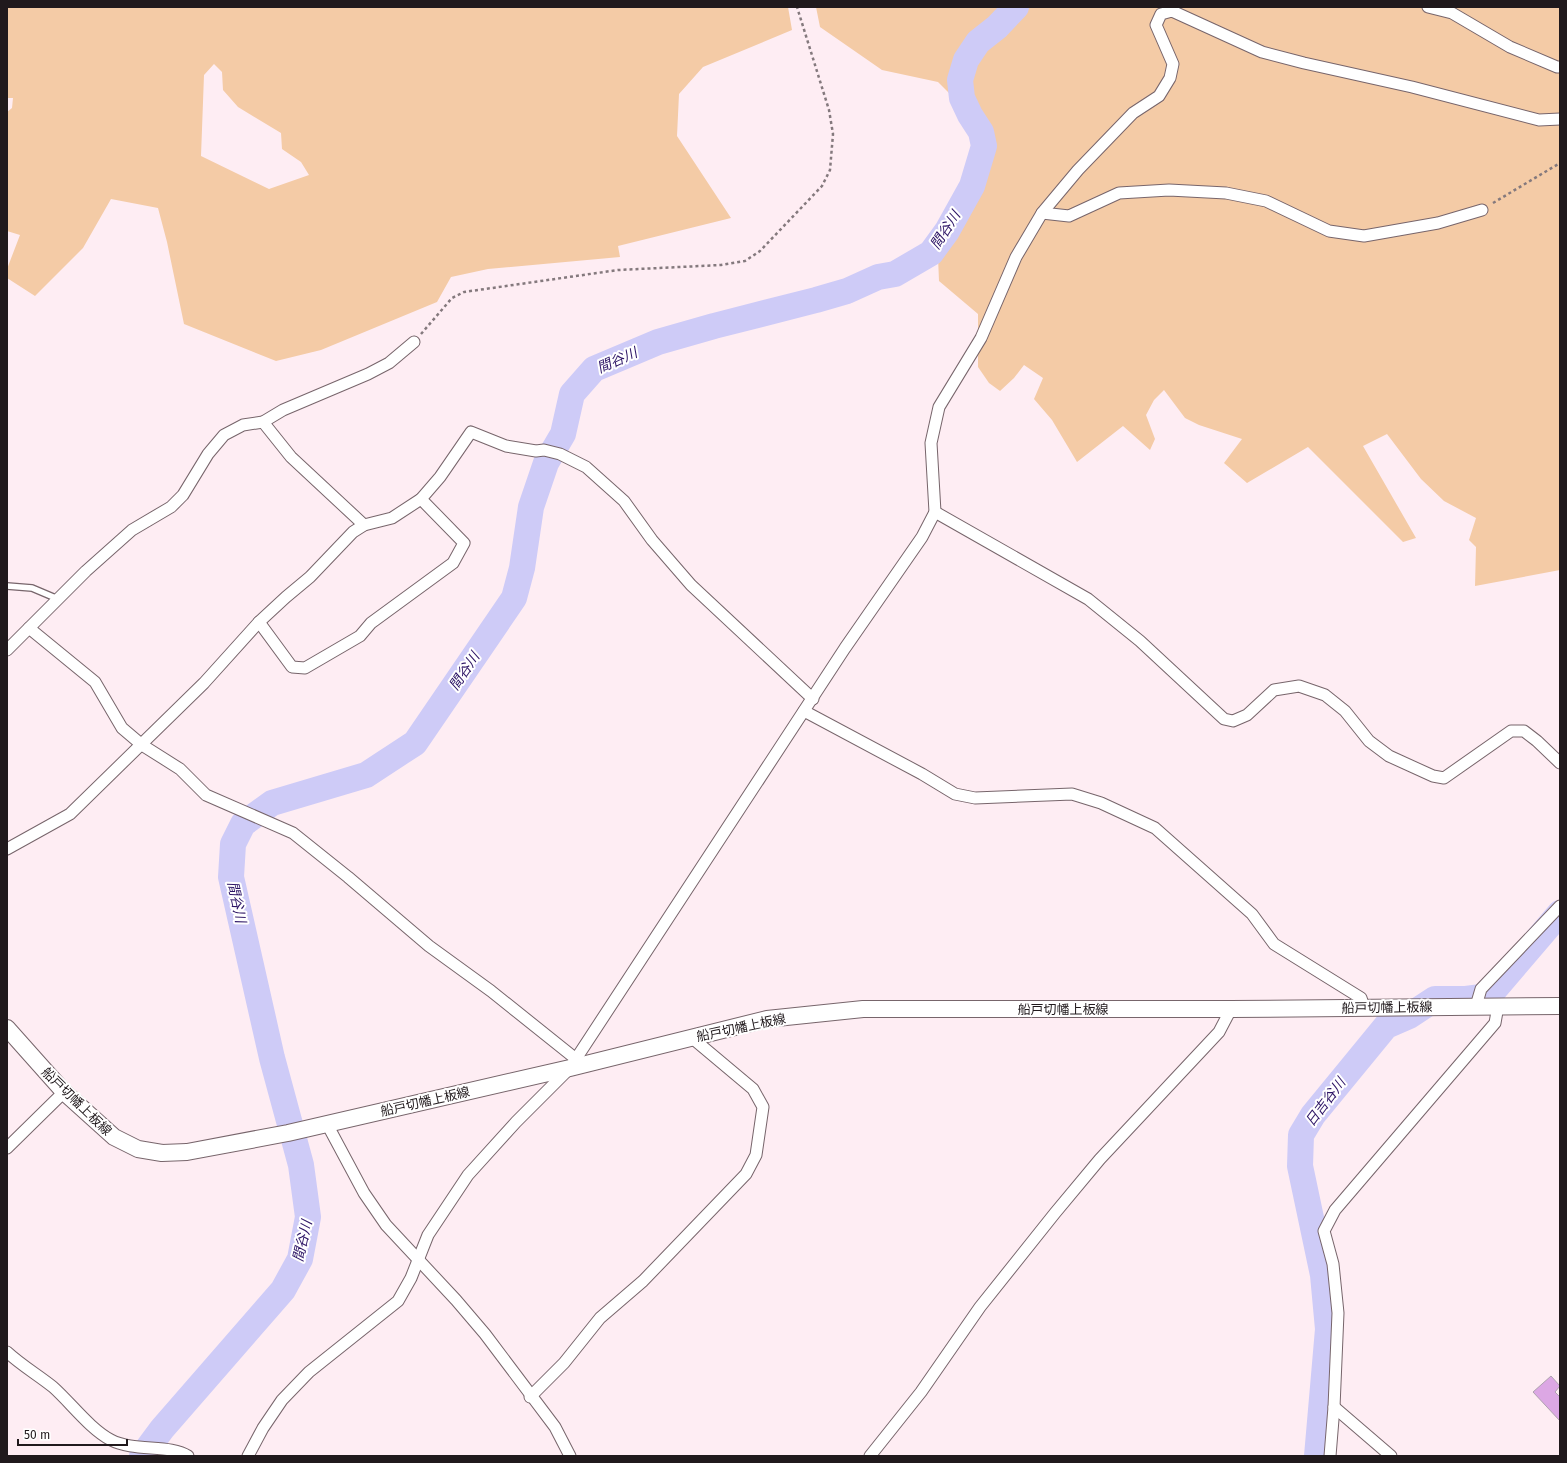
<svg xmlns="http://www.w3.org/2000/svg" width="1567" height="1463" font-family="'Fira Sans','Noto Sans JP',sans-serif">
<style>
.green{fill:#f4cba6;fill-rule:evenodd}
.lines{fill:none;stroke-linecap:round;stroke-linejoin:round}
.river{stroke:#cecbf7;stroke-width:26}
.building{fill:#dca7e4;stroke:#afa2b0}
.service-casing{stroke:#77656b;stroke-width:8}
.minor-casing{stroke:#77656b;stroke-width:13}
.secondary-casing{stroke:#77656b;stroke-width:18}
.path{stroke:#84797d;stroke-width:2.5;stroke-dasharray:3 3;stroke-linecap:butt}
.service{stroke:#fff;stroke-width:5.5}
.minor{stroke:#fff;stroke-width:11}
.secondary{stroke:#fff;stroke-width:16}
.labels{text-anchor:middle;stroke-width:4;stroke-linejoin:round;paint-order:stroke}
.street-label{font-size:13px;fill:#20191c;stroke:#fff}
.water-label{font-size:14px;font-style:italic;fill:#2c1465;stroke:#fff}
</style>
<rect width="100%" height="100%" fill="#feedf3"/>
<!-- green -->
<g class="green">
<path d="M7,7H788L792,30L703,67L679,94L677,136L731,218L618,246L620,257L488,269L451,277L437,302L321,350L276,361L184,324L167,242L158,208L111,199L83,248L35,296L7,278V269L20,235L7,231V112L12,108L13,98H7ZM214,64L222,72L223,90L238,107L281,133L282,149L301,162L309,175L269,189L201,156L204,75Z"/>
<path d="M816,7H1560V570L1475,586L1476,547L1469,540L1476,518L1444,501L1421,479L1387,434L1363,446L1416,538L1403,542L1308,447L1247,483L1224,463L1242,439L1199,425L1185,418L1164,390L1154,400L1146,415L1155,439L1150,450L1123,426L1077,462L1052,420L1034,399L1043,378L1024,365L1014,378L1000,391L989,383L978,367V314L939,281L938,257L976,197L971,135L955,99L938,82L882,70L820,27Z"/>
</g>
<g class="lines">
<!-- river -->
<g class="river">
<path d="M142,1456L162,1429L283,1290L300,1259L308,1217L301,1165L272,1058L231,877L233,844L243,824L272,803L366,775L415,743L514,598L522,568L531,507L546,463L563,434L572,394L594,369L658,342L714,326L816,300L847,291L878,277L895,274L931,253L947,231L972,186L984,146L981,132L970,115L962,98L960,80L966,60L978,42L997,27L1016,7"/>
<path d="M1317,1456L1328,1329L1323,1275L1300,1166L1301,1135L1313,1115L1386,1026L1409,1016L1435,999H1466L1489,996L1560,913"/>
</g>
</g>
<!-- building -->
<path class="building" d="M1551,1376L1560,1386L1555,1392L1560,1397V1421L1533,1392Z"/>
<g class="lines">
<!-- service casing -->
<g class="service-casing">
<path id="service" d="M7,586L32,588L58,599"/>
</g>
<!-- minor casing -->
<g class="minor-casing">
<g id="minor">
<path d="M1428,7L1452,13L1510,47L1557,67H1560"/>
<path d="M1042,213L1069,216L1119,193L1169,190L1226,193L1266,201L1329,231L1364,236L1438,223L1482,210"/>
<path d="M263,422L291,457L364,525"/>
<path d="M935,512L1088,599L1140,641L1224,719L1233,721L1247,715L1274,690L1299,686L1325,695L1345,711L1369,741L1389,756L1433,776L1444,778L1511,731H1524L1537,741L1560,763"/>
<path d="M259,622L292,667L305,668L360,636L371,623L453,563L464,543L421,499"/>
<path d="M29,628L95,682L122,728L142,745L180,769L206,795L293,833L348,877L429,946L491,991L576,1059"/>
<path d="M7,650L86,571L132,530L171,507L183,495L208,454L224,435L243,425L263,422L283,410L368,374L389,363L414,342"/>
<path d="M804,711L922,774L955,794L975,798L1072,794L1101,803L1155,828L1252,914L1274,944L1361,998L1364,1007"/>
<path d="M7,849L70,814L204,683L259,622L286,597L310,577L353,532L364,525L392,518L421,499L440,477L471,432L506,446L536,451L544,450L560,454L586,467L624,501L652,540L691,585L813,699"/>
<path d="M1476,1006L1481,989L1560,906"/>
<path d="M327,1124L364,1193L386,1225L456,1300L485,1334L555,1427L570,1456"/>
<path d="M7,1148L64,1092"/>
<path d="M7,1352C21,1365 38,1375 53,1387C71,1403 90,1429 111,1440C134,1452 170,1444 188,1456"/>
<path d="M530,1397L564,1363L600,1318L643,1281L746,1174L756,1155L763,1107L753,1089L691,1037"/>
<path d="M1334,1407L1391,1456"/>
<path d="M248,1456L263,1428L282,1400L309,1372L398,1301L411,1278L428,1235L468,1175L516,1122L570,1068L845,648L922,537L935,512L931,443L939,407L981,338L1016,257L1042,213L1078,170L1133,113L1159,96L1170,78L1173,64L1156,25L1161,14L1172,11L1262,52L1304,63L1412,87L1539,120L1560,119"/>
<path d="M870,1456L921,1392L980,1307L1055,1213L1100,1159L1219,1032L1231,1009"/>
<path d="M1330,1456L1334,1407L1338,1313L1333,1264L1324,1231L1335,1210L1495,1023L1498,1006"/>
</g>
</g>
<!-- secondary casing -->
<g class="secondary-casing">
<path id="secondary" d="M7,1028L64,1092L114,1137L138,1149L162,1153L187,1152L288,1133L570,1068L767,1019L863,1009H1231L1560,1006"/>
</g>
<!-- path -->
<g class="path">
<path d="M1493,203L1560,163"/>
<path d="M421,334L452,298L464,292L618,270L721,265L745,261L760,251L822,186L830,170L833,134L829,110L797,7"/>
</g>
<!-- service -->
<use href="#service" class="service"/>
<!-- minor -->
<use href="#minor" class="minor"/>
<!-- secondary -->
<use href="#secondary" class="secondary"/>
</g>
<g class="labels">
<!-- street labels -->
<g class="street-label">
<text transform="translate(1387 1007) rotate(-1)" y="5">船戸切幡上板線</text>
<text x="1063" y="1014">船戸切幡上板線</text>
<text transform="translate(741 1027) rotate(-12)" y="5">船戸切幡上板線</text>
<text transform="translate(77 1101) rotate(44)" y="5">船戸切幡上板線</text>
<text transform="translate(425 1101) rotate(-13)" y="5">船戸切幡上板線</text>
</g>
<!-- water labels -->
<g class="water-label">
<text transform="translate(945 230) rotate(-57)" y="5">間谷川</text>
<text transform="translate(617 360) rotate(-24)" y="5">間谷川</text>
<text transform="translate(464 671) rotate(-56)" y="5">間谷川</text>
<text transform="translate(237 902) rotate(78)" y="5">間谷川</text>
<text transform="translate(1325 1102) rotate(-53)" y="5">日吉谷川</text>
<text transform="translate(302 1241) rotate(-77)" y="5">間谷川</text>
</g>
</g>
<!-- border -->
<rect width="1567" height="1463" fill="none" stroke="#20191c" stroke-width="16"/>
<!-- scale -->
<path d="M18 1439v6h109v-6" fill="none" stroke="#20191c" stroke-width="2"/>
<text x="24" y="1439" font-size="12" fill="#20191c" stroke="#ffffff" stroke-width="3" paint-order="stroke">50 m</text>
</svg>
